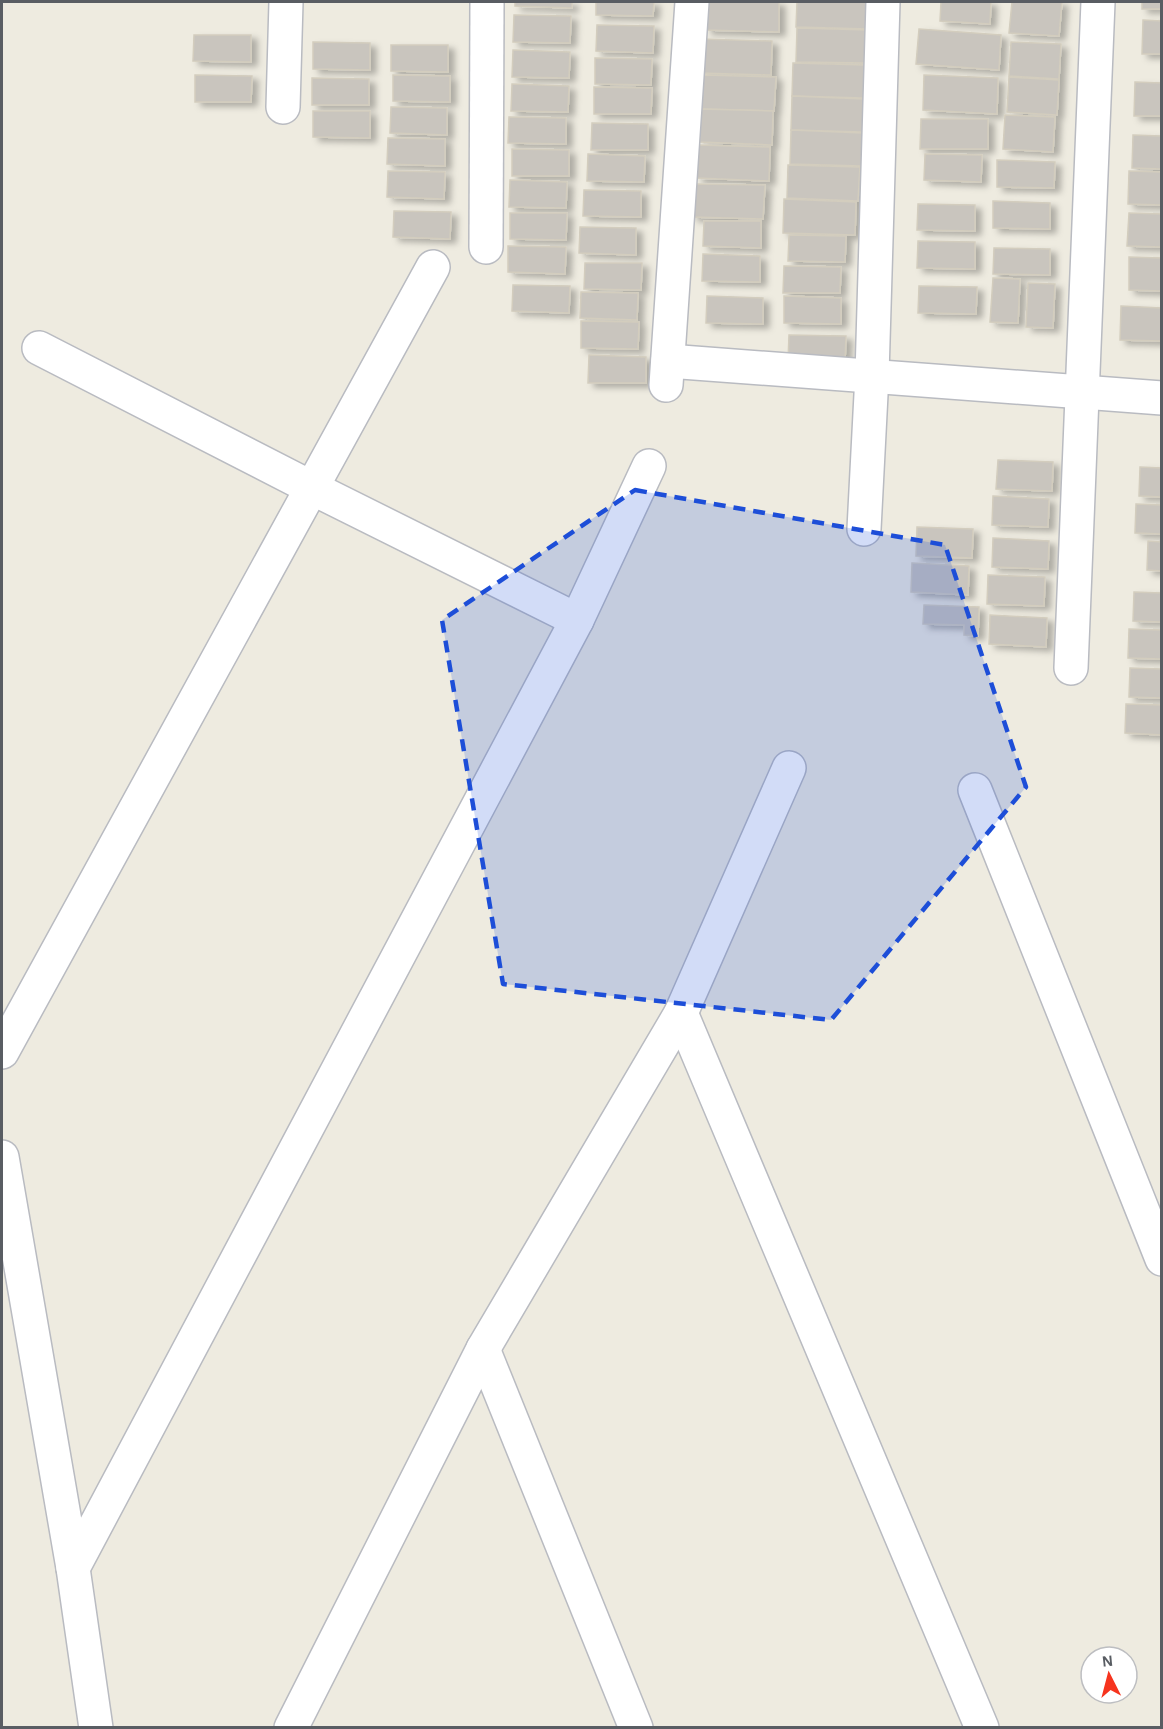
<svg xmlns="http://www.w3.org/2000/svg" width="1163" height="1729" font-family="'Alegreya Sans',sans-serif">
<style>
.building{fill:#c9c5be;stroke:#d3cdbe;stroke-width:1.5;filter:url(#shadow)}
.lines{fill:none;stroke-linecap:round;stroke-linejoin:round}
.minor-casing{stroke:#b9bbc1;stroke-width:36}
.minor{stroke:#fff;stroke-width:33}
.marked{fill:#1d4ed8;fill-opacity:0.2;stroke:#1d4ed8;stroke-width:4.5;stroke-dasharray:12 8;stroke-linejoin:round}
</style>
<defs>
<filter id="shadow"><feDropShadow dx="6" dy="4" stdDeviation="3" flood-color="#0004"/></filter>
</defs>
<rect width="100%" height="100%" fill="#eeebe0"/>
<!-- building -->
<g class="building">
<path d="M515,2H572V8L515,6Z"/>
<path d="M596,2H654L653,16L596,15Z"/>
<path d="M707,2H779V32L706,30Z"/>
<path d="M797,2H869V29L796,27Z"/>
<path d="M941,2H991L990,24L940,21Z"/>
<path d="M1012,2H1062L1059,36L1009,33Z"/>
<rect x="1142" y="2" width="20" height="7"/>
<path d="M514,15L571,16L570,43L513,42Z"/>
<path d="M1143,20L1162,21V54H1142Z"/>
<path d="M597,25L654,26L653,53L596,51Z"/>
<path d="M797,28L869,30L868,63L796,62Z"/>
<path d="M919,29L1001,35L999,70L916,64Z"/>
<path d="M194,35H251V62L193,61Z"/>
<path d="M700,39L772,41L771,75L699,73Z"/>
<path d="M313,42L370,43V70L313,69Z"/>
<path d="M1011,42L1061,44L1059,79L1009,76Z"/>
<path d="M391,45H448V72L391,71Z"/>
<path d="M513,50L570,52L569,78L512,77Z"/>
<path d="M595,58L652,59L651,85L595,84Z"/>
<path d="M793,63L865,65L864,98L792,96Z"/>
<path d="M195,75L252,76L251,102H195Z"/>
<path d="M393,75L450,76V102L393,101Z"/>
<path d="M703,75L776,77L774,111L702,109Z"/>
<path d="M924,75L998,78L997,114L923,110Z"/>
<path d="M1009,77L1059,80L1057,115L1007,112Z"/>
<path d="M312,78L369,79V105H312Z"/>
<path d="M1135,82L1162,83V116H1134Z"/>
<path d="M512,84L569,86L568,112L511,111Z"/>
<path d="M594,87L652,88L651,114H594Z"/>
<path d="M792,96L864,99L863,132L791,130Z"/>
<path d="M391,107L447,108V135L390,133Z"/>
<path d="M701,109L773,111L772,145L700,142Z"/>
<path d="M313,111H370V138L313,137Z"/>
<path d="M1005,115L1055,117L1053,152L1003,149Z"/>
<path d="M509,117L566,118V144L508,143Z"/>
<path d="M921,119H988V149H920Z"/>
<path d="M592,123L648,124V150H591Z"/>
<path d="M791,130L863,133L862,166L790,164Z"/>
<path d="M1133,135L1162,136V169L1132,168Z"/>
<path d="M388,138L445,139V166L387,164Z"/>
<path d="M698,145L770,147L769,181L697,178Z"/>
<path d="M512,149L569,150V176H512Z"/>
<path d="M588,154L645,156L644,182L587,181Z"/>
<path d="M925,154L982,155L981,182L924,180Z"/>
<path d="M997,160L1055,162L1054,188L997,187Z"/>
<path d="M788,165L860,167L858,201L787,198Z"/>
<path d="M388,171L445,172L444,199L387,197Z"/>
<path d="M1129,171L1162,172V205L1128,204Z"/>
<path d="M510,180L567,182L566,208L509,207Z"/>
<path d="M693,184L765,185L763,219L692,217Z"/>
<path d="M584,190L641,191V217L583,216Z"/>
<path d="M784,199L856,202L855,235L783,233Z"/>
<path d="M993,201L1050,203V229L993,228Z"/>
<path d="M918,204L975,205V231L917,230Z"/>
<path d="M394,211L451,212L450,239L393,237Z"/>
<path d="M510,213H567L566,240L510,239Z"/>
<path d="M1129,213L1162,214V247L1127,246Z"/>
<path d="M704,221H761V248L703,246Z"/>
<path d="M580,227L636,228V255L579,253Z"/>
<path d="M789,235L846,236L845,262L788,261Z"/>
<path d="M918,241L975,242V269L917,268Z"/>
<path d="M508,246L566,247L565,274L508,272Z"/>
<path d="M994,248L1050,249V275L993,274Z"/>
<path d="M703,254L760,256V282L702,281Z"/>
<path d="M1129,257L1162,258V291L1129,290Z"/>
<path d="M585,263H642L641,290L584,289Z"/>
<path d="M784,266L841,267L840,293H783Z"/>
<path d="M993,278L1020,279L1018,323L990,322Z"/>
<path d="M1028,283L1055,284L1053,328L1026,327Z"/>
<path d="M513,285L570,286L569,313L512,311Z"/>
<path d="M919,286L977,287L976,314L918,313Z"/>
<path d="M581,292L638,293L637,320L580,318Z"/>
<path d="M707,296L763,298V324L706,323Z"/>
<path d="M784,296L841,298V324L784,323Z"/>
<path d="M1121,306L1162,308V341L1120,340Z"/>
<path d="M581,321L639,322L638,349L581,348Z"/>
<path d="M789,335L846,336L845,362L788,361Z"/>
<path d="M589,355L646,357V383H588Z"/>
<path d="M998,460L1053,462L1052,491L996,489Z"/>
<path d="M1140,467L1162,468V497L1139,496Z"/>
<path d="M993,496L1049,499L1048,527L992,525Z"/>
<path d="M1136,504L1162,505V534L1135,533Z"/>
<path d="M917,527L973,529L972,558L916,556Z"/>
<path d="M993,538L1049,541L1048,569L992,567Z"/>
<path d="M1148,541L1162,542V571L1147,570Z"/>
<path d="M912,563L969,566L968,595L911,592Z"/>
<path d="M988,575L1045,577L1044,606L987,604Z"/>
<path d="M1134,592L1162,593V622L1133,621Z"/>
<path d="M924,605L979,607L978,636L964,635V625L923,624Z"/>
<path d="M990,615L1047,618L1046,647L989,644Z"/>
<path d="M1129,629L1162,630V659L1128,658Z"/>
<path d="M1130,668L1162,669V698L1129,697Z"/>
<path d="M1126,704L1162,705V735L1125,733Z"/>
</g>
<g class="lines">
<!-- minor casing -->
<g class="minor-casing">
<g id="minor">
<path d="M283,107L286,2"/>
<path d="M486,247L487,2"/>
<path d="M39,348L312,488L577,620"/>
<path d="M668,361L1162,398"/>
<path d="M666,385L692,2"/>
<path d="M864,529L872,375L883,2"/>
<path d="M1071,668L1098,2"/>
<path d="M975,790L1162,1259"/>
<path d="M681,1013L982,1728"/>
<path d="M2,1052L433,267"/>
<path d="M2,1157L73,1568L96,1728"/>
<path d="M483,1349L636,1728"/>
<path d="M73,1568L577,620L649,466"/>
<path d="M291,1728L483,1349L681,1013L789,768"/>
</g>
</g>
<!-- minor -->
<use href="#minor" class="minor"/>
</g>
<!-- marked area -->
<path class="marked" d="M635,490L945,545L1026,787L831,1020L503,984L442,620Z"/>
<!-- border -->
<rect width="1163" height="1729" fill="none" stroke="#595d63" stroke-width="6"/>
<!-- north arrow -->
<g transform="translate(1109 1675) rotate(354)"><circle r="28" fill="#ffffff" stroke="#bdbec1" stroke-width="1.5"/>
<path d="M0-4.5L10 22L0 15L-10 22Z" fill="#f6341e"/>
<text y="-9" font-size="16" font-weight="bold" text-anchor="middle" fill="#595d63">N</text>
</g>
</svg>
